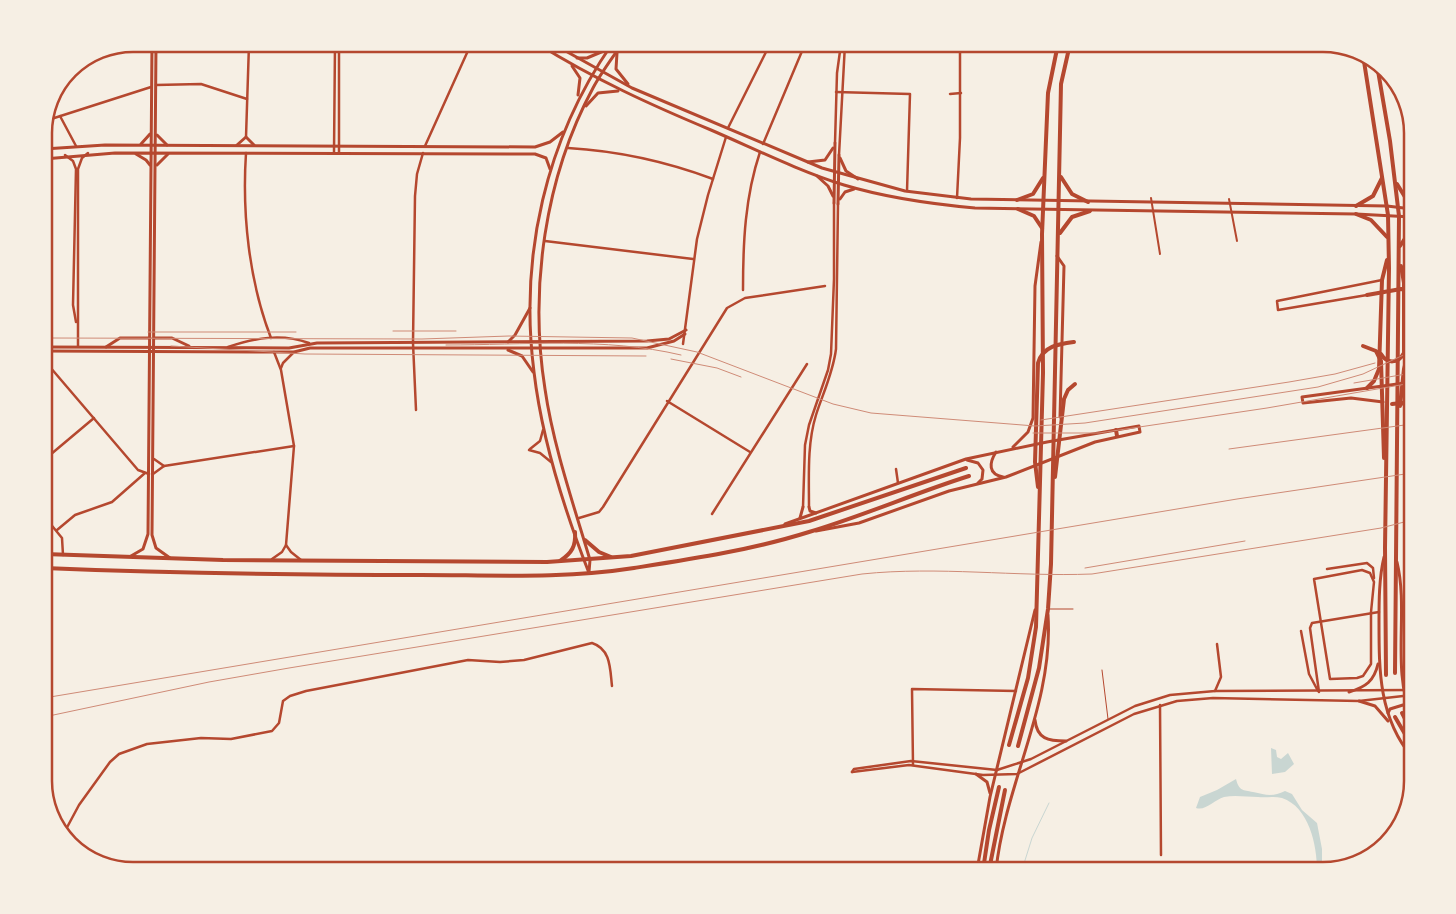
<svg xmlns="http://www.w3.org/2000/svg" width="1456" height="914" font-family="'Libre Baskerville',serif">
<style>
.water{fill:#c9d6d2}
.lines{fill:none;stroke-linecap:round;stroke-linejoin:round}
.stream{stroke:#c9d6d2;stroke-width:1}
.service{stroke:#b5482f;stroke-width:1}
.pedestrian{stroke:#b5482f;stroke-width:2}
.minor{stroke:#b5482f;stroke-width:2.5}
.tertiary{stroke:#b5482f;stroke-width:2.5}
.secondary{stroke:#b5482f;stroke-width:3}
.primary{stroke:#b5482f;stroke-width:4}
.rail{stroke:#cf8b77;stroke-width:1}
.rim{fill:none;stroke:#b5482f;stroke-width:2.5}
</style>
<rect width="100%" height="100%" fill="#f6efe4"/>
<!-- water -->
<g class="water">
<path d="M1271,748L1276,750L1277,757L1281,759L1288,753L1294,764L1285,772L1272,774Z"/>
<path d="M1236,779C1239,791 1243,790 1253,792C1266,795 1273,797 1285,791L1292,794L1302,810L1317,823L1322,849V870H1317C1317,845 1309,807 1282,798C1274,796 1266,798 1258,797C1247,797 1235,795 1224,797C1214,800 1206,811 1196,808L1200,797L1217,790Z"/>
</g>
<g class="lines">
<!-- stream -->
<path class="stream" d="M1022,870L1032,838L1049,803"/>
<!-- service -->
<g class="service">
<path d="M1049,609H1073"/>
<path d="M1102,670L1108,719"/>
</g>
<!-- pedestrian -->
<g class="pedestrian">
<path d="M1151,198L1160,254"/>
<path d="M1229,199L1237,241"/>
</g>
<!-- minor -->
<g class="minor">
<path d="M858,44L872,45"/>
<path d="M560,48L564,44"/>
<path d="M156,85L201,84L247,99"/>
<path d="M950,94L961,93"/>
<path d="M60,116L76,146"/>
<path d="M48,120L151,87"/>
<path d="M425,146L471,44"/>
<path d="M568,148C619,151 665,161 713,179"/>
<path d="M1367,295L1278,310L1277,301L1382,280"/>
<path d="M281,368L283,363L294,352"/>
<path d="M667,401L750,452"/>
<path d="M416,410L413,343L415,196L417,174L423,153"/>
<path d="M154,459L164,466"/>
<path d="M153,474L164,466L294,446"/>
<path d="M803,507L805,445L809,425L828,370L831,354L834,279V203"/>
<path d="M809,507C809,477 807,444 816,415C823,393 833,373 836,349L838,204"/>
<path d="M712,514L807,364"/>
<path d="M579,518L599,512L603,507L727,308L745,298L825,286"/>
<path d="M57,530L75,515L112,502L145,473"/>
<path d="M286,545L291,552L301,560"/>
<path d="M272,559L282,552L286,545L294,446L281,370L274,352"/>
<path d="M1327,569L1367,563L1373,568L1374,578"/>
<path d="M1362,570L1370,573L1374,582L1371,612V664L1363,676L1357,678L1330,679L1314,579Z"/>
<path d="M1301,631L1309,674L1318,691"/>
<path d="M1215,691L1221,677L1217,644"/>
<path d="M1319,692L1310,628L1312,623L1379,612"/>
<path d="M1160,705L1161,855"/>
<path d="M64,833L79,805L110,762L119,754L147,744L201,738L231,739L272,731L279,723L283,701L290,696L306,691L468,660L500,662L524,660L592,643C611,649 610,669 612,686"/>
</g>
<!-- tertiary -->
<g class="tertiary">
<path d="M836,92L910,94L907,191"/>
<path d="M728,128L770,44"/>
<path d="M246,137L249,44"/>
<path d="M835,143L837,73L841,44"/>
<path d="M763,144L805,44"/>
<path d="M334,152L335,44"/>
<path d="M339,152V44"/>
<path d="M246,153C242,214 249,281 271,338"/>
<path d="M65,155L73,161L76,169L73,305L76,322"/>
<path d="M839,155L845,44"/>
<path d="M957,198L960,138V44"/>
<path d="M545,241L693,259"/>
<path d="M743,290C743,242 745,197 760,152"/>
<path d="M683,344L697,239L708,195L726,137"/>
<path d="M78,346V169L82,158L88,153"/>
<path d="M228,347C255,338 281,333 309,343"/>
<path d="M44,360L138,470L149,474"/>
<path d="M530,449L540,441L543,430"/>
<path d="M529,450L540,453L551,462"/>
<path d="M44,460L94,418"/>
<path d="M896,469L898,483"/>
<path d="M44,516L62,538L63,555"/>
<path d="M913,765L912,689L1016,691"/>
<path d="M852,772L854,769L911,761L997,770L1031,759L1135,706L1170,695L1215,691L1412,690"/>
<path d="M852,772L909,765L983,775L1017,774L1134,714L1177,701L1213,698L1359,701L1412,695"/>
</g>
<!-- secondary -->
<g class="secondary">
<path d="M156,44L152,535L156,548L170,558"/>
<path d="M538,44C594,79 651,105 711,130C755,149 799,171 844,185C887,198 931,204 975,208L1356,214L1412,217"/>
<path d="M553,44L632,88L822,168L905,191L971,199L1387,206L1412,209"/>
<path d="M617,53L616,69L628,84"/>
<path d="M577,58H587L606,50"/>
<path d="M572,66L580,78L578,95"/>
<path d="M586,106L598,93L618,91"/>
<path d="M157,135L167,145"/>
<path d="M141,144L150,134"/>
<path d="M237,145L246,137L254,145"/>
<path d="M44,149L105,145L535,147L550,142L563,132"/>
<path d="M136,154L146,160L150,165"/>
<path d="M840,158L846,171L858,179"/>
<path d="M44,159L115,153L535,154L546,158L550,169"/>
<path d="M808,162L825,160L833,148"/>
<path d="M157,165L168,154"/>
<path d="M817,176L828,186L833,196"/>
<path d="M840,199L845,192L854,189"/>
<path d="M834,203L835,143"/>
<path d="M838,204L839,155"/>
<path d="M1057,256L1064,266L1060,417"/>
<path d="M155,338H172L189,346"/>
<path d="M508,342L515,335L530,308"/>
<path d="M44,347L289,348L317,343L647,341L669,339L686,330"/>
<path d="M106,347L120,338H150"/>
<path d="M508,350L522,356L533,372"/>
<path d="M44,351L280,352H294L310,348H647L674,341L685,334"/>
<path d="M1383,402L1351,398L1303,403L1302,397L1412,382"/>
<path d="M1402,404L1412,405"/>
<path d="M1013,447L1028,432L1033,418L1035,286L1041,242"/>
<path d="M996,452C989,463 988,474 1003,477"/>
<path d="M967,460L978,463L983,470L982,479L978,483"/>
<path d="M809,507L810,511L816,513"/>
<path d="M800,518L803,507"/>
<path d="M785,524L966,459L1047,442L1139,426L1140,432L1095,442L1006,477L949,491L859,523L816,531"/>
<path d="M131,556L143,549L148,534L152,44"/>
<path d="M1384,557C1379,578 1379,601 1379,622C1379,671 1379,718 1412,757"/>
<path d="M1397,562C1409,612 1391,669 1412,717"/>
<path d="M589,572L590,560C574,506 553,445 545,389C529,289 545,177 593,88C601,73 612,58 622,44"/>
<path d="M589,573C564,509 542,440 534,372C519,256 546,139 612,44"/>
<path d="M1349,692C1366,687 1374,681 1378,664"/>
<path d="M1359,701L1375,706L1388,721"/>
<path d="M1412,703V713"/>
<path d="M1388,713L1390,709L1403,705L1407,707"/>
<path d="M1035,720C1037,739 1048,741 1066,741"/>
<path d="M976,774L987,782L990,793"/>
<path d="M977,870L990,797L1035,610"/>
<path d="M996,870C1005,784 1054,703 1048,615"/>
</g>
<!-- primary -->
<g class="primary">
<path d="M1363,55L1388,215L1389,268L1385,548L1386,675"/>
<path d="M1377,65L1390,141L1399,216L1395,673"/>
<path d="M1061,177L1072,194L1088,202"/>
<path d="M1397,184L1405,197L1412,204"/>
<path d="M1017,200L1033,194L1043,178"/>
<path d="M1356,206L1373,196L1382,178"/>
<path d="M1018,209L1034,216L1042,228"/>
<path d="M1356,214L1371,220L1387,237"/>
<path d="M1060,233L1072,217L1090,211"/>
<path d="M1400,246L1412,228"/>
<path d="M1367,295L1401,289L1412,290"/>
<path d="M1363,346L1376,351L1381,361L1384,458"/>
<path d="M1381,354C1387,364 1398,364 1404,353V283L1401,266"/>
<path d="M1408,355L1412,364"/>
<path d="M1367,388L1374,381L1379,369L1382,280L1387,260"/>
<path d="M1392,404L1412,402"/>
<path d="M1400,406L1404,369L1412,339"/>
<path d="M1116,430L1117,436"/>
<path d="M1055,477L1064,399L1068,390L1075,384"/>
<path d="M1038,487L1035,462L1038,363C1043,346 1059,344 1074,342"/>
<path d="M585,540L599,552L611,557"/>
<path d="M44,554L223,560L547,562L631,556L809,521L966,468"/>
<path d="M560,561C572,553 576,546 575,532"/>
<path d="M44,568C170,573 295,575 421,575C492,575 564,579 634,568C692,559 752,550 809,532C863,516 915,493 969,476"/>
<path d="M1402,713L1412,732"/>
<path d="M1395,717L1412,746"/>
<path d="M1009,745L1028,678L1036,627L1043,373L1042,234L1048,93L1058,44"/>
<path d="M1018,746L1039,668L1048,609L1051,564L1061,84L1070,44"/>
<path d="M983,870L989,830L999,787"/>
<path d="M989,870L1005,790"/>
</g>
<!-- rail -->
<g class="rail">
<path d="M393,331H456"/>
<path d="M148,332H296"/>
<path d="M44,338L422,339L509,336L632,338L697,352L833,404L871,413L1035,426L1085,423L1318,387L1363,374L1412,351"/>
<path d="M446,345C523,345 605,337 681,355"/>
<path d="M171,346L305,354L646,356"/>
<path d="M671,359L717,368L741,377"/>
<path d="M1354,383L1412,373"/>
<path d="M1041,420L1289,382L1335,374L1375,363"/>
<path d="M1033,433H1099L1267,408L1412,383"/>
<path d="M1229,449L1412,424"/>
<path d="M1085,568L1245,541"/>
<path d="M44,698L1237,499L1412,473"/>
<path d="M44,717L209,682L289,668L862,574C939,566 1015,577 1092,574L1381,528L1412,520"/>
</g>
</g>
<!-- crop -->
<path d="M0 0H1456V914H0ZM133 52H1323A81 81 0 0 1 1404 133V781A81 81 0 0 1 1323 862H133A81 81 0 0 1 52 781V133A81 81 0 0 1 133 52Z" fill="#f6efe4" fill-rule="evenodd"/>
<path class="rim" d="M133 52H1323A81 81 0 0 1 1404 133V781A81 81 0 0 1 1323 862H133A81 81 0 0 1 52 781V133A81 81 0 0 1 133 52Z"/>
</svg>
